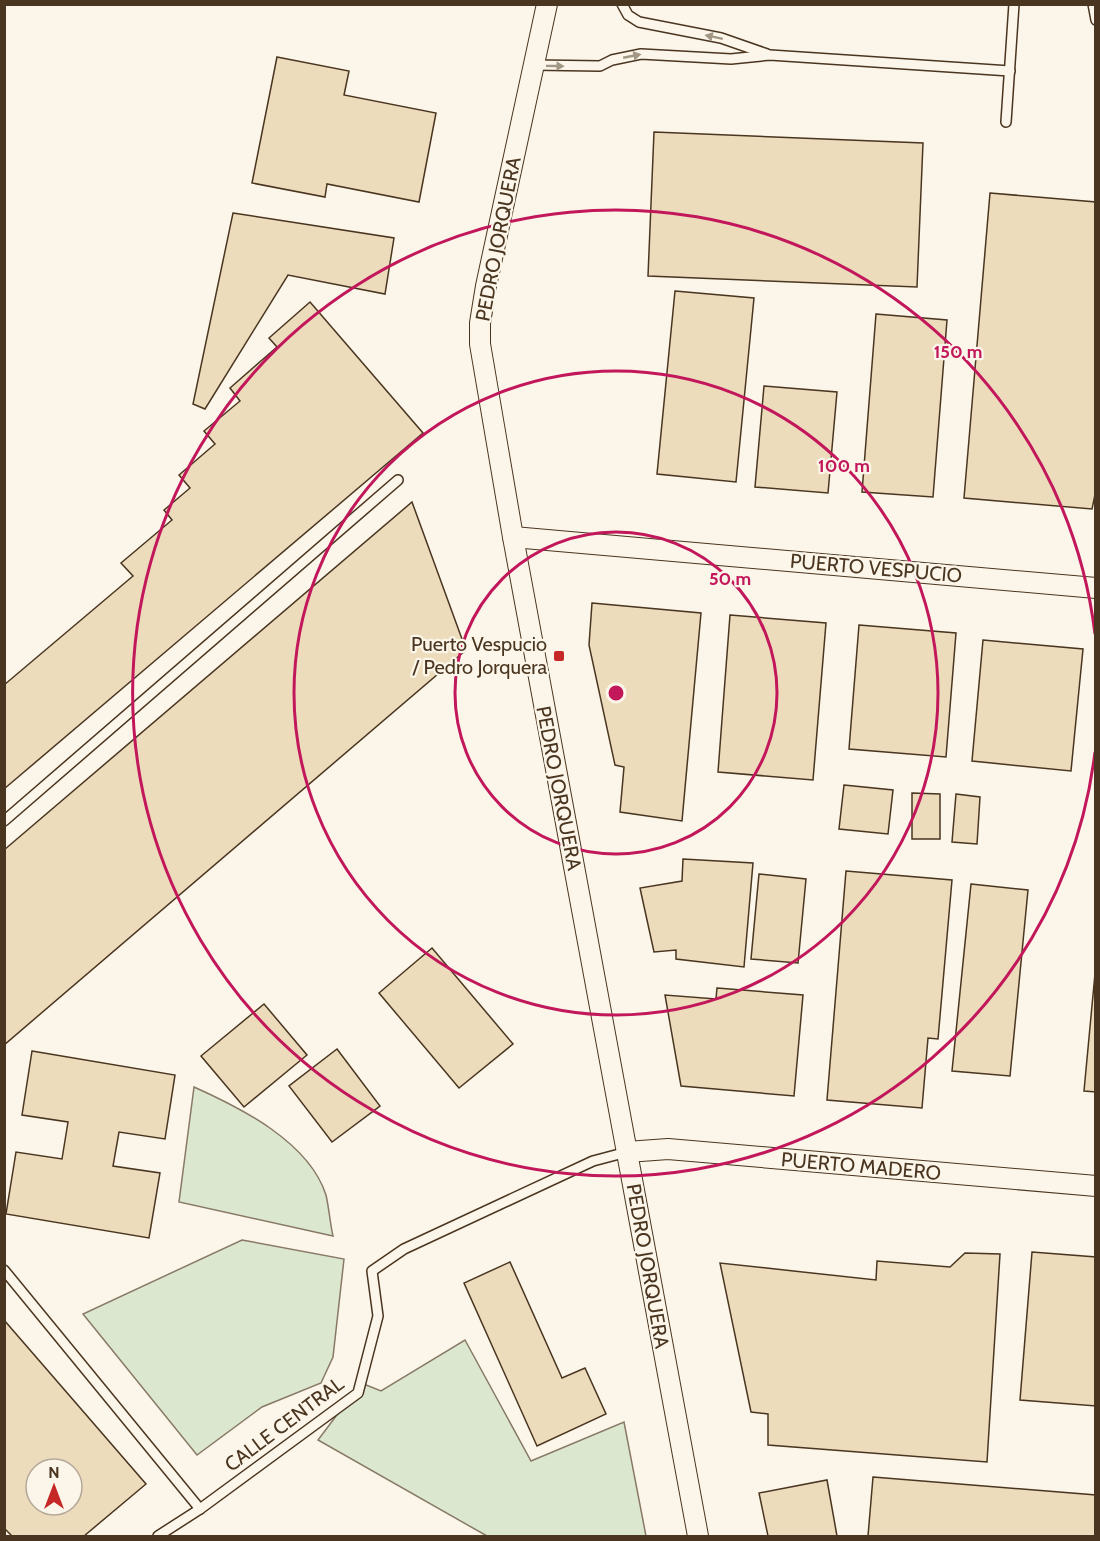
<svg xmlns="http://www.w3.org/2000/svg" width="1100" height="1541" font-family="Cabin,sans-serif">
<style>
.green{fill:#dce7d0;stroke:#887966;stroke-width:1.5}
.building{fill:#ecdcbc;stroke:#4a3520;stroke-width:1.5;fill-rule:evenodd}
.lines{fill:none;stroke-linecap:round;stroke-linejoin:round}
.service-casing{stroke:#4a3520;stroke-width:12}
.minor-casing{stroke:#4a3520;stroke-width:22}
.service{stroke:#fbf6e9;stroke-width:9}
.minor{stroke:#fbf6e9;stroke-width:20}
.oneway{fill:#a29684}
.ring{fill:none;stroke:#c2185b;stroke-width:3}
.poi-dot{fill:#c62828;stroke:#fbf6e9;stroke-width:2}
.labels{text-anchor:middle;stroke-width:4.5;stroke-linejoin:round;paint-order:stroke}
.street-label{font-size:20px;fill:#4a3520;stroke:#fbf6e9}
.poi-label{font-size:20px;fill:#4a3520;stroke:#fbf6e9;text-anchor:end}
.centre{fill:#c2185b;stroke:#fbf6e9;stroke-width:3}
.ring-label{font-size:18px;text-anchor:middle;font-weight:bold;fill:#c2185b;stroke:#fbf6e9;stroke-width:4.5;stroke-linejoin:round;paint-order:stroke}
</style>
<rect width="100%" height="100%" fill="#fbf6e9"/>
<!-- green -->
<g class="green">
<path d="M194,1087C241,1108 309,1142 326,1195C329,1208 330,1223 333,1236L179,1202Z"/>
<path d="M242,1240L344,1259L333,1357L321,1383L262,1407L197,1455L83,1314Z"/>
<path d="M465,1340L531,1461L624,1422L646,1536H487L318,1440L361,1383L381,1391Z"/>
</g>
<!-- building -->
<g class="building">
<path d="M277,57L349,71L344,95L436,113L419,202L327,184L325,197L252,183Z"/>
<path d="M654,132L923,143L917,287L648,276Z"/>
<path d="M990,193L1096,202V490L1092,509L964,498Z"/>
<path d="M233,213L394,238L385,294L288,275L205,409L193,404Z"/>
<path d="M675,291L754,298L736,482L657,474Z"/>
<path d="M310,302L423,433L4,789V685L133,576L121,563L172,520L164,510L190,488L179,475L215,444L204,431L240,401L230,388L277,347L269,338Z"/>
<path d="M876,314L947,320L933,497L862,492Z"/>
<path d="M764,386L837,392L828,493L755,487Z"/>
<path d="M412,502L466,650L4,1045V850Z"/>
<path d="M592,603L701,613L682,821L620,812L624,767L615,765L589,645Z"/>
<path d="M730,615L826,623L813,780L718,772Z"/>
<path d="M859,625L956,633L946,757L849,749Z"/>
<path d="M983,640L1083,649L1071,771L972,761Z"/>
<path d="M844,785L893,790L888,834L839,829Z"/>
<path d="M912,793L940,794V839H912Z"/>
<path d="M956,794L980,797L977,844L952,842Z"/>
<path d="M683,859L753,863L744,967L676,959V950L654,952L640,888L682,881Z"/>
<path d="M846,871L952,880L938,1039L928,1038L922,1108L827,1100Z"/>
<path d="M759,874L806,879L798,963L751,959Z"/>
<path d="M971,884L1028,890L1010,1076L952,1071Z"/>
<path d="M432,948L513,1044L459,1088L379,993Z"/>
<path d="M1096,963V1092L1084,1091Z"/>
<path d="M717,988L803,995L794,1096L681,1086L665,995L716,999Z"/>
<path d="M264,1004L307,1055L244,1107L201,1056Z"/>
<path d="M337,1049L380,1106L332,1142L289,1086Z"/>
<path d="M32,1051L175,1075L165,1139L119,1132L113,1166L160,1173L149,1238L6,1214L16,1152L62,1159L68,1122L22,1115Z"/>
<path d="M1032,1252L1096,1257V1406L1020,1400Z"/>
<path d="M965,1253L1000,1254L987,1462L768,1445V1414L751,1412L720,1263L876,1280L877,1261L950,1267Z"/>
<path d="M510,1262L562,1378L585,1368L606,1414L537,1446L464,1283Z"/>
<path d="M4,1320L146,1484L84,1536H12L4,1528ZM36,1469H72V1505H36Z"/>
<path d="M873,1477L1096,1495V1536H868Z"/>
<path d="M827,1480L837,1536H768L759,1493Z"/>
</g>
<g class="lines">
<!-- service casing -->
<g class="service-casing">
<g id="service">
<path d="M622,4L628,15L639,22L721,38L767,54"/>
<path d="M1093,4L1096,20"/>
<path d="M534,65L600,66L612,60L641,54L731,59L770,55L1010,71"/>
<path d="M1006,122L1014,4"/>
<path d="M4,821L398,480"/>
<path d="M4,1270L200,1509"/>
<path d="M158,1536L200,1509L358,1393L378,1316L372,1271L404,1249L593,1161L627,1152"/>
</g>
</g>
<!-- minor casing -->
<g class="minor-casing">
<g id="minor">
<path d="M547,4L486,286L480,323V344L513,537L698,1536"/>
<path d="M513,537L1096,588"/>
<path d="M627,1152L668,1149L1096,1186"/>
</g>
</g>
<!-- service -->
<use href="#service" class="service"/>
<!-- minor -->
<use href="#minor" class="minor"/>
</g>
<!-- one-way arrows -->
<defs><path id="oneway-solid" d="M-6-.8H1V-3.2L6.5 0L1 3.2V.8H-6Z" transform="scale(1.5)"/></defs>
<g class="oneway">
<use href="#oneway-solid" transform="translate(714 37) rotate(-168)"/>
<use href="#oneway-solid" transform="translate(632 56) rotate(-11)"/>
<use href="#oneway-solid" transform="translate(555 66) rotate(1)"/>
</g>
<!-- distance rings -->
<g class="ring">
<circle cx="616" cy="693" r="161"/>
<circle cx="616" cy="693" r="322"/>
<path d="M1095 752A483 483 0 1 1 1095 634"/>
</g>
<!-- markers -->
<rect class="poi-dot" x="553" y="650" width="12" height="12" rx="3"/>
<g class="labels">
<!-- street labels -->
<g class="street-label">
<text transform="translate(498 239) rotate(-79)" y="7">PEDRO JORQUERA</text>
<text transform="translate(876 568) rotate(5)" y="7">PUERTO VESPUCIO</text>
<text transform="translate(559 788) rotate(79)" y="7">PEDRO JORQUERA</text>
<text transform="translate(861 1166) rotate(5)" y="7">PUERTO MADERO</text>
<text transform="translate(648 1266) rotate(80)" y="7">PEDRO JORQUERA</text>
<text transform="translate(284 1424) rotate(-37)" y="7">CALLE CENTRAL</text>
</g>
<!-- poi labels -->
<g class="poi-label">
<text x="547" y="651">Puerto Vespucio<tspan x="547" dy="23">/ Pedro Jorquera</tspan></text>
</g>
</g>
<circle cx="616" cy="693" r="9" class="centre"/>
<g class="ring-label">
<text x="958" y="358">150 m</text>
<text x="844" y="472">100 m</text>
<text x="730" y="585">50 m</text>
</g>
<!-- border -->
<rect width="1100" height="1541" fill="none" stroke="#4a3520" stroke-width="12"/>
<!-- north arrow -->
<g transform="translate(54 1487)"><circle r="28" fill="#fbf6e9" stroke="#b4a999" stroke-width="1.5"/>
<path d="M0-4.5L10 22L0 15L-10 22Z" fill="#c62828"/>
<text y="-9" font-size="16" font-weight="bold" text-anchor="middle" fill="#4a3520">N</text>
</g>
</svg>
